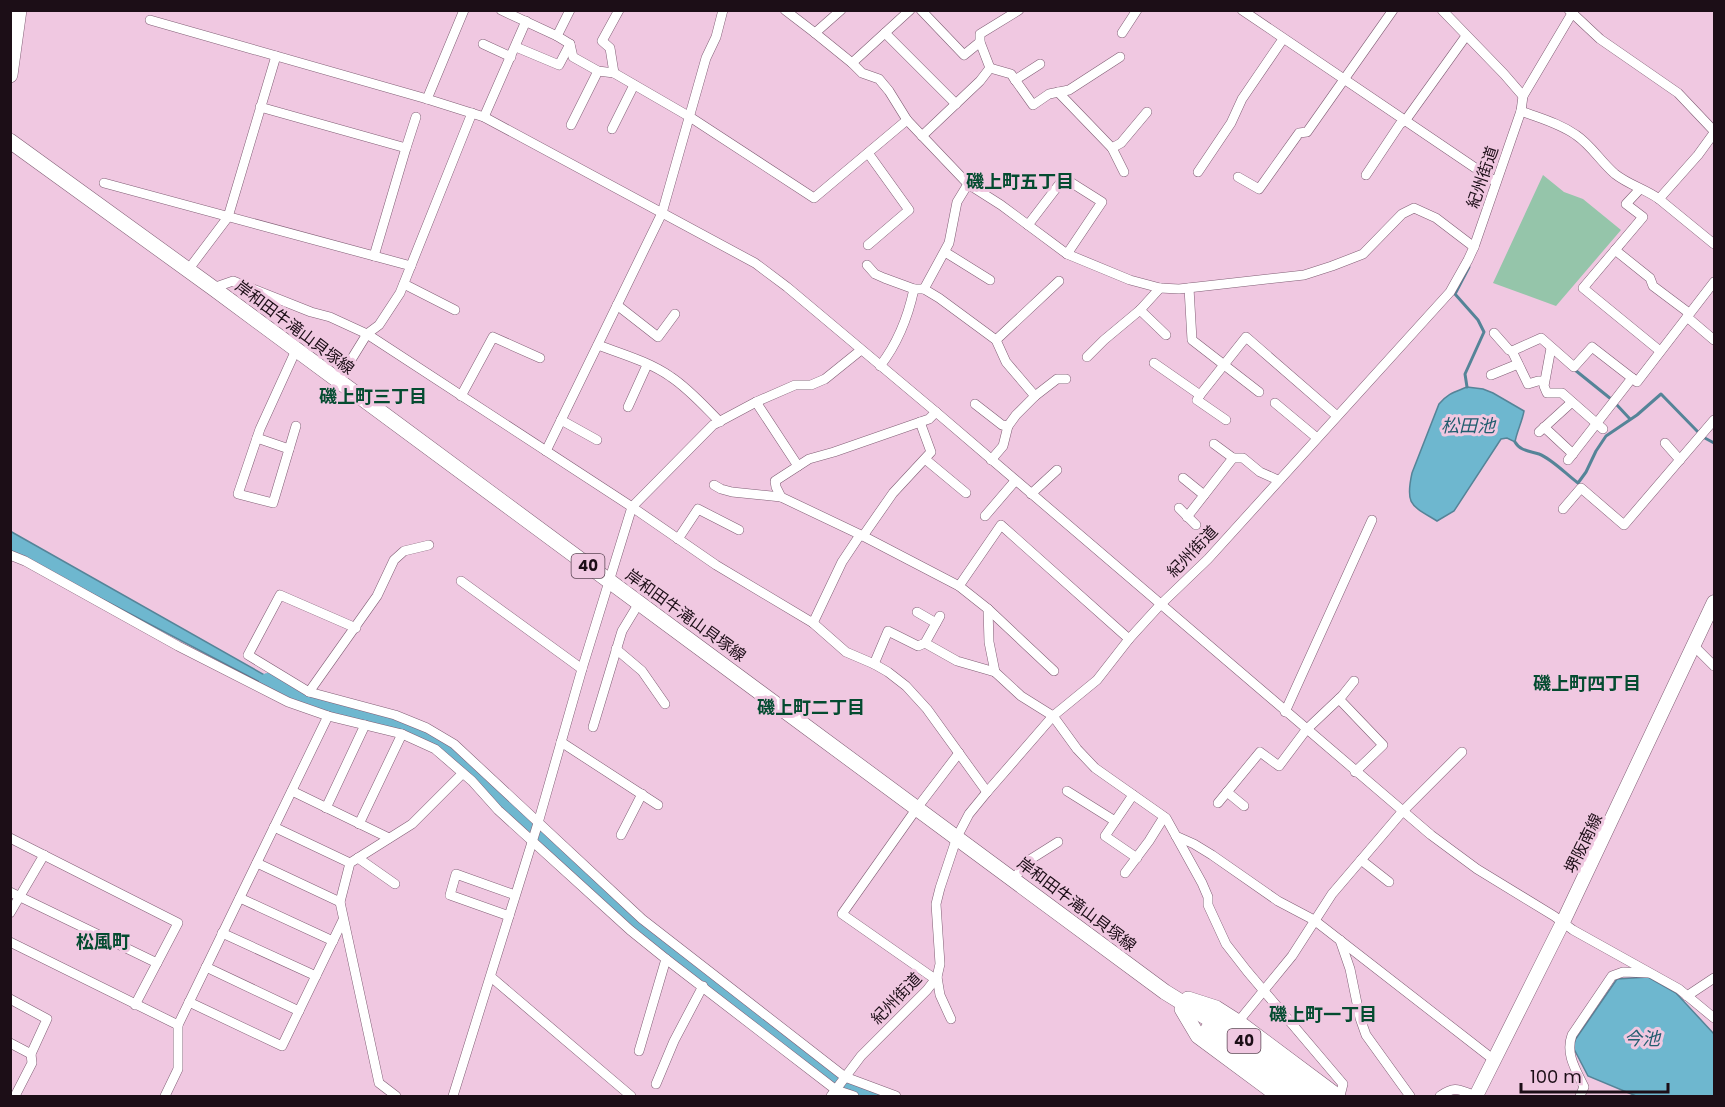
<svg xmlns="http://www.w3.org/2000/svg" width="1725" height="1107" font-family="Poppins,'Noto Sans JP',sans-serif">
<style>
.green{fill:#95c5aa}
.water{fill:#6eb7cf;stroke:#558498;stroke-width:1.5}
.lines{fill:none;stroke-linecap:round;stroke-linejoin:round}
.stream{stroke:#558498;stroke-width:3}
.river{stroke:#6eb7cf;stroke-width:18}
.minor-casing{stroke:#815e75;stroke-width:10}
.secondary-casing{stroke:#815e75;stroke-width:15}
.primary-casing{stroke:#815e75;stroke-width:16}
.minor{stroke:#fff;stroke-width:9}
.secondary{stroke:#fff;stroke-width:14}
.primary{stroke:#fff;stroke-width:15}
.labels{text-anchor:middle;stroke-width:6;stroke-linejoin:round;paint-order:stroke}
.shield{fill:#f0c8e1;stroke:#5c4654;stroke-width:1.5}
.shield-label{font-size:15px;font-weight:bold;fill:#1c0e17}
.street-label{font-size:16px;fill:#1c0e17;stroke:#f0c8e1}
.neighbourhood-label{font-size:18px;font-weight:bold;fill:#044b30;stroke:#f0c8e1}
.water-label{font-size:18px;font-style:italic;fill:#215d6e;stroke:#f0c8e1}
</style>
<rect width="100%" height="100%" fill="#f0c8e1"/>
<!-- green -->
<path class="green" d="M1543,175L1564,192L1583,199L1621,230L1556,306L1493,283Z"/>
<!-- water -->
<g class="water">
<path d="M1467,387L1483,389L1493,393L1524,411C1522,422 1517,431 1515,442L1507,438L1501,439L1454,511L1437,521C1411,505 1405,505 1412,473L1439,404C1448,393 1455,392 1467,387Z"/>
<path d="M10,531L291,690L288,697L11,551Z"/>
<path d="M1648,977L1676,993L1714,1034V1096H1636L1588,1076L1573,1047L1575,1040L1617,979Z"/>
</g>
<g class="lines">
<!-- stream -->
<g class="stream">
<path d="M1575,370L1611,399"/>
<path d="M1467,387L1465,374L1484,332L1478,320L1455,294L1469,267"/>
<path d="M1616,404L1630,419"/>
<path d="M1703,437L1714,443"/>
<path d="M1515,442C1520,451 1530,451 1539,454C1552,459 1567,475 1578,483L1586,472L1596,451L1606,436L1637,415L1661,394L1698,432"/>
</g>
<!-- river -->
<path class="river" d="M268,682L284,691L324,704L394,722L424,734L449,752L563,860L656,939L835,1080L848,1088L871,1096"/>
<!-- minor casing -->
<g class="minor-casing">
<g id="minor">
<path d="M501,10L557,36L570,44L573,57L598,71L614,73L690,117L814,198L907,120"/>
<path d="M785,10L815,33L852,63L862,73L879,79L889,91L907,120L968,184L1001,205L1067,254L1130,280L1160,288L1179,289L1304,275L1332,266L1363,254L1402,214L1414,208L1436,218L1474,247"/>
<path d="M921,10L964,55L980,42"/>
<path d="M1242,10L1496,182"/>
<path d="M1442,10L1504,74L1523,96"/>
<path d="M1569,10L1600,39L1678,93L1714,131"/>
<path d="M150,20L427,99L484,117L755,263L787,287L936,412L1431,835L1477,869L1554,916L1573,930L1679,989L1714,1018"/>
<path d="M815,33L841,10"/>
<path d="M885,33L956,104"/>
<path d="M1122,33L1137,10"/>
<path d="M557,36L570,10"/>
<path d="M483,44L511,57"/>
<path d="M516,47L559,65L570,44"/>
<path d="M852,63L910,10"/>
<path d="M990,68L1011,74L1033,105L1049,94L1069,90L1120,57"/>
<path d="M614,73L610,48L602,41L619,10"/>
<path d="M1015,80L1040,64"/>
<path d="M1058,92L1112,148L1124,172"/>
<path d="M427,99L464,10"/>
<path d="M260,107L406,148"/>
<path d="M1521,111C1539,118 1559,123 1576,135C1591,145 1601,162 1615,174C1629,185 1645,189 1659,199L1714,244"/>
<path d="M484,117L526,21"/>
<path d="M571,125L598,71"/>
<path d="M612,129L634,85"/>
<path d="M922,136L980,81L990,68L980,42V34L1019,10"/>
<path d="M1112,148L1121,143L1147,112"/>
<path d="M868,153L909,210L868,245"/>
<path d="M1198,172L1231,123L1242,99L1283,39"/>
<path d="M1366,175L1400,124L1405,121L1466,36"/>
<path d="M1238,177L1259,189L1299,133L1307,132L1393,10"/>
<path d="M104,183L411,266"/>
<path d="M1640,189L1626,204L1643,217L1583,288L1660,351"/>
<path d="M1659,199L1698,155L1714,133"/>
<path d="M1028,225L1064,178L1102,202L1067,254"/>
<path d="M1615,250L1650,278L1653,286L1689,313"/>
<path d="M945,252L990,280"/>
<path d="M374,256L406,148L416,117"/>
<path d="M867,265L875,274L884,278L914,289H924L939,298L996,340L1006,362L1035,396"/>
<path d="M188,270L228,217L276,56"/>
<path d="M404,284L455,310"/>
<path d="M213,288L233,281L311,312L330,317L367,334L632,507L716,565L813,623L846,652L874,664L888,672L906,686L927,709L987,792"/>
<path d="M1189,288L1192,340L1259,392"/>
<path d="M924,289L949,243L957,202L968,184"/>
<path d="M617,305L658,337L675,314"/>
<path d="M1140,310L1166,335"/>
<path d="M1687,317L1714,340"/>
<path d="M1494,333L1509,350L1512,351"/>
<path d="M996,340L1059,281"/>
<path d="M598,345C622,354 650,362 671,377C689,389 704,406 720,422"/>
<path d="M1551,348L1544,386L1547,393H1562L1603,429"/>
<path d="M1087,357L1104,340L1140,310L1160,288"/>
<path d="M1154,363L1200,395L1246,337L1337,416"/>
<path d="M880,366C898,343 908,317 914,289"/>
<path d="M1491,375L1518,364"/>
<path d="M338,381L367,334L379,325L400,293L472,113"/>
<path d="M1544,381H1538L1528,384L1512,351L1541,338L1574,367L1592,347L1632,378"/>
<path d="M1200,395L1197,400L1226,420"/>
<path d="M461,396L493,337L540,358"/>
<path d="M756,402L798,466"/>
<path d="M1275,403L1317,438"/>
<path d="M975,404L1002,425L1008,426"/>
<path d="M628,407L647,365"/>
<path d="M561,420L597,440"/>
<path d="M296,426L273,503L238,494L260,429L296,350"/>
<path d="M1544,427L1573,454"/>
<path d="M1539,432L1572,402"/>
<path d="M257,438L289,449"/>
<path d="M1665,443L1680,460"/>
<path d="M1214,444L1233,458"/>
<path d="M546,451L662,213L706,58L716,37L723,10"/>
<path d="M925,459L966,493"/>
<path d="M991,460L1003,446L1008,426L1016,415L1035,396L1057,379H1066"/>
<path d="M1568,460L1632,378L1637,382L1714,282"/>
<path d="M1183,478L1204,495"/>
<path d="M714,485L721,489L732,492L781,497L863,536L959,586L988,609L989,642L995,672L1021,696L1053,716L1077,749L1095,768L1166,818L1176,836L1194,844L1212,855L1278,901L1314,920L1494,1060"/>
<path d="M1031,494L1057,470"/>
<path d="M781,497L776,487L775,481L809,459L834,452L929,419L936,412"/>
<path d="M1179,508L1196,525"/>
<path d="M1563,509L1581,488L1624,525L1714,420"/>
<path d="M985,516L1015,481"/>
<path d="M1187,517L1233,458H1243L1260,472L1278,480"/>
<path d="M863,536L893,493L931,452L920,422"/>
<path d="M678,539L698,509L739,530"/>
<path d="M10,555L25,561L178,646L288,702L328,716L402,734L435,749L472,781L498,810L630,930L666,959L836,1090L854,1096"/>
<path d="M461,581L582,669"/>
<path d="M959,586L1001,525L1129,639"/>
<path d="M988,609L1054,671"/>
<path d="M917,612L936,623"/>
<path d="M813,623L842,562L860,535"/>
<path d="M356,628L280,595L248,655L309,692L395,715L427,728L454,744L642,919L845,1077L896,1096"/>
<path d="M925,643L957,661L995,672"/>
<path d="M1694,646L1714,666"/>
<path d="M616,649L642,671L665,704"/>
<path d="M874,664L888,631L918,646L925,643L940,616"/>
<path d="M309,692L377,596L394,560L404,551L429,545"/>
<path d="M1339,699L1383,745L1355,772"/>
<path d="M1285,712L1372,520"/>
<path d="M593,727L622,631L639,603"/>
<path d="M561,742L658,805"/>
<path d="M292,791L389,838"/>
<path d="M1067,791L1115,821"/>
<path d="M1227,792L1244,806"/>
<path d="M1133,795L1105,836L1137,858"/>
<path d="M1218,803L1260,752L1279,766L1306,730L1342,696L1354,681"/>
<path d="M326,808L365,725"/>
<path d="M359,824L402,734"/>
<path d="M274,827L350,863"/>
<path d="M621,835L642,794"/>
<path d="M1176,836L1202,883L1208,897V905L1226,944L1247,971L1343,1084L1340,1096"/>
<path d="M10,838L178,923L135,1005"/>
<path d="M358,858L395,884"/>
<path d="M1361,860L1389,882"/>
<path d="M257,863L340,902"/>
<path d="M1125,873L1149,841L1164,817"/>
<path d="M1013,879L1031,859L1058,842"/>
<path d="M10,892L157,963"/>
<path d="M240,898L333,941"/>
<path d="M10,913L44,855"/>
<path d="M509,916L450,895L456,874L515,895"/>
<path d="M222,933L316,976"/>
<path d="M1340,940L1350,969L1360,1018L1366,1035L1410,1096"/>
<path d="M10,942L178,1025"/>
<path d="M206,967L299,1011"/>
<path d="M491,977L631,1096"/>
<path d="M937,977L940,995L951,1019"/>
<path d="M935,979L842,914L917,808L959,753"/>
<path d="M1687,996L1714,978"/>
<path d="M10,999L47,1019L31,1054L32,1063L15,1096"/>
<path d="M189,1002L282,1046L343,920"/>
<path d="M1238,1022L1292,956L1332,894L1402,812L1462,752"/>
<path d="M10,1043L31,1054"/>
<path d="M639,1051L666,959"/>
<path d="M656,1084L674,1041L703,986"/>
<path d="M165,1096L178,1069V1025L328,716"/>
<path d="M396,1096L379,1083L340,902L350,863L412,824L462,774"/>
<path d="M453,1096L538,823L582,669L632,507L713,425L756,402L795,385H811L825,379L861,350"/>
<path d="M831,1096L861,1056L927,990L937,977L940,964L936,904L940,888L957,837L969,814L987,792L1053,716L1097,680L1129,639L1160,605L1208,559L1450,292L1468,260L1474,247L1521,111L1523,96L1574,10"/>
<path d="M1440,1096C1456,1085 1459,1090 1476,1096"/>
<path d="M1580,1096L1584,1087C1576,1070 1565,1054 1572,1035L1612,976L1623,972L1649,973"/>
</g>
</g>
<!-- secondary casing -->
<g class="secondary-casing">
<path id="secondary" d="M1476,1096L1563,922L1714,602"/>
</g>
<!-- primary casing -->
<g class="primary-casing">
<g id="primary">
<path d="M10,75L19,10"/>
<path d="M10,141L213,288L1165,992L1238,1037L1318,1096"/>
<path d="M1188,999L1216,1008L1238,1022L1337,1096"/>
<path d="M1182,1009L1198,1036L1279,1096"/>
<path d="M1208,1029L1300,1096"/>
</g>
</g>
<!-- minor -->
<use href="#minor" class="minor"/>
<!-- secondary -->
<use href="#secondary" class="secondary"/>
<!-- primary -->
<use href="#primary" class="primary"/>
</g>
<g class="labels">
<!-- shield labels -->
<g class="shield">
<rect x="571.5" y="554" width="33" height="24" rx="4.5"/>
<rect x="1227.5" y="1029" width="33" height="24" rx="4.5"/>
</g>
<g class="shield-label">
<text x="588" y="571">40</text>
<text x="1244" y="1046">40</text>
</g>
<!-- street labels -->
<g class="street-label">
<text transform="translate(1482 177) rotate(-71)" y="6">紀州街道</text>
<text transform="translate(295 327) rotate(37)" y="6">岸和田牛滝山貝塚線</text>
<text transform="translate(1192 551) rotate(-46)" y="6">紀州街道</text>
<text transform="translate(686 615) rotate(36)" y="6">岸和田牛滝山貝塚線</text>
<text transform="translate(1583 843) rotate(-64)" y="6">堺阪南線</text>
<text transform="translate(1077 904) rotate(37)" y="6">岸和田牛滝山貝塚線</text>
<text transform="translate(896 998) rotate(-46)" y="6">紀州街道</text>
</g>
<!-- neighbourhood labels -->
<g class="neighbourhood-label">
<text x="1020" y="188">磯上町五丁目</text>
<text x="373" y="403">磯上町三丁目</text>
<text x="1587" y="690">磯上町四丁目</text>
<text x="811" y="714">磯上町二丁目</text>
<text x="103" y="948">松風町</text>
<text x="1323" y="1021">磯上町一丁目</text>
</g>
<!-- water labels -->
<g class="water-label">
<text x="1468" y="432">松田池</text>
<text x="1642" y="1045">今池</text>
</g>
</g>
<!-- border -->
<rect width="1725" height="1107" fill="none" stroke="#1c0e17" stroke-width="24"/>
<!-- scale -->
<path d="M1521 1083v9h147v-9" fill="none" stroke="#1c0e17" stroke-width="3"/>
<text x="1530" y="1083" font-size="18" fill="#1c0e17" stroke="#f0c8e1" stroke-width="4.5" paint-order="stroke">100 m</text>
</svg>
